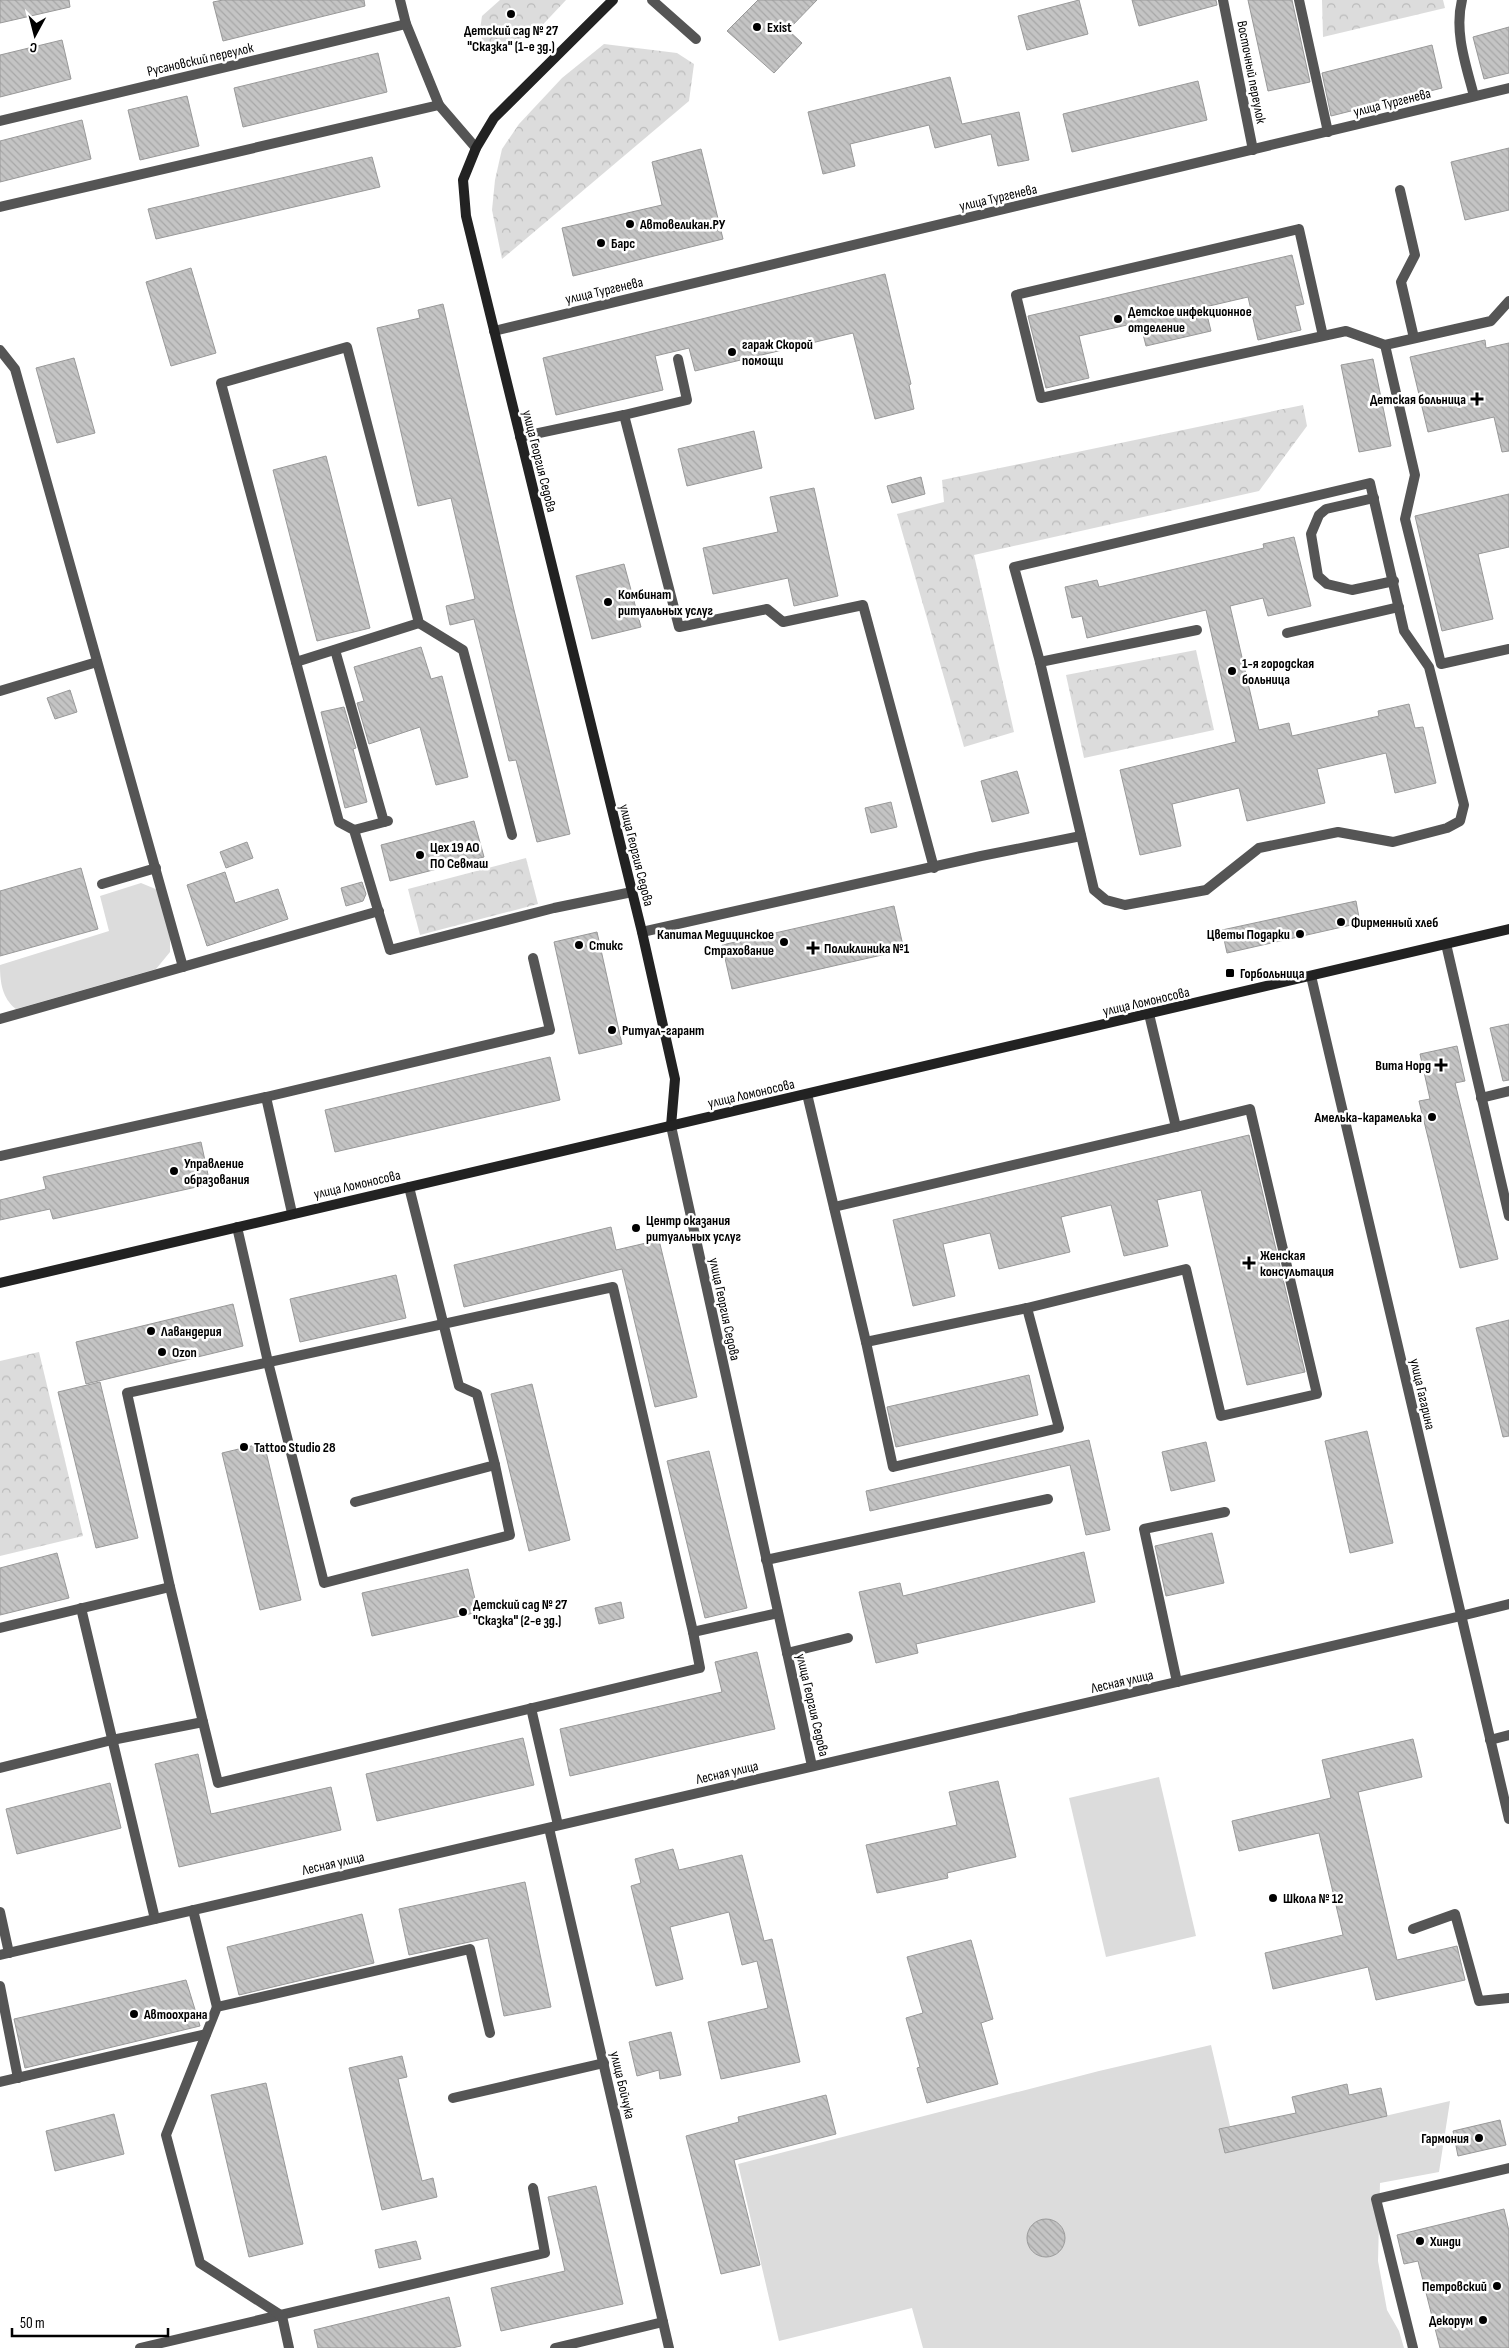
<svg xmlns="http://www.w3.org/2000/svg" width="1509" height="2348" font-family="'Sofia Sans Condensed',sans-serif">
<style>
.green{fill:#dcdcdc}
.forest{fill:url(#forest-crowns)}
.building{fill:url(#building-back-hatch);stroke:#999}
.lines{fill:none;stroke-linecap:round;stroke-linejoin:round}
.lane{stroke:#555;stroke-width:10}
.street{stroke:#555;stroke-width:10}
.secondary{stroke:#222;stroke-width:10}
.poi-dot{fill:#000;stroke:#fff;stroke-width:2}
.labels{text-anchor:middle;stroke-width:5;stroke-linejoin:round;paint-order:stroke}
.poi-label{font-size:14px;font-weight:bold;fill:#000;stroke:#fff;text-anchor:start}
.street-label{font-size:14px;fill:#000;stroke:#fff}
</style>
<defs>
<pattern id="forest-crowns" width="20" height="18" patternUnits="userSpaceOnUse" patternTransform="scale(1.25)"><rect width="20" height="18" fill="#dcdcdc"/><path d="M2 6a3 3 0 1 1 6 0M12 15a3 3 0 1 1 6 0" fill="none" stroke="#bbb"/></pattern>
<pattern id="building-back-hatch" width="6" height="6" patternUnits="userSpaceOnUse" patternTransform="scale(1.25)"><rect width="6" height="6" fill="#c4c4c4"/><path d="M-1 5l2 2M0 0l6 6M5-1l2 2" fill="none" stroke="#a7a7a7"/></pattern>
</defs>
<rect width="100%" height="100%" fill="#fff"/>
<!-- green -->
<g class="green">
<path d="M141,883L158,890L170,936V952L156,969L16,1009C2,998 0,982 0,965L109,931L100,896Z"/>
<path d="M1159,1777L1196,1936L1106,1957L1069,1798Z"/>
<path d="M1211,2045L1230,2126L1220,2129L1225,2153L1450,2101L1439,2172L1380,2183L1378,2261L1387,2310L1399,2331L1404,2348H923L912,2308L779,2341L738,2164L1099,2071Z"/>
</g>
<!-- forest -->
<g class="forest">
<path d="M500,0H566L534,34L506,43L483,44L480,30L482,16Z"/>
<path d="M1322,0H1443L1445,8L1323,37Z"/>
<path d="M604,44L677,53L694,64L689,101L502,259L492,210L495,180L502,149L519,124L562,78Z"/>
<path d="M1303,405L1307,426L1259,491L974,555L1014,732L964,747L897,514L944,502L942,480Z"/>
<path d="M1196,650L1214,730L1084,758L1066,675Z"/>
<path d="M526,858L538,904L420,935L408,889Z"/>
<path d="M39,1352L83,1536L0,1556V1361Z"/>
</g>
<!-- building -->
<g class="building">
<path d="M0,0H69L70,7L0,23Z"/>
<path d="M223,0H364L365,6L223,41L213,2Z"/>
<path d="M758,0H817L788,30L802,43L774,73L727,31Z"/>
<path d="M1079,0L1088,34L1027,50L1018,16Z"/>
<path d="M1132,0H1216L1217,5L1139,26Z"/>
<path d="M1248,0H1292L1310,82L1268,91Z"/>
<path d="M1509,27V73L1484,79L1473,37Z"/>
<path d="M62,40L71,79L0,97V55Z"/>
<path d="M1432,45L1442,88L1331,116L1322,73Z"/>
<path d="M378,53L387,92L243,127L234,88Z"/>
<path d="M950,77L962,124L1019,112L1029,160L998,166L991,134L935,148L929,125L850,144L855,166L823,174L808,112Z"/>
<path d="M1198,81L1207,120L1072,152L1063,114Z"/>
<path d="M187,96L199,146L140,160L128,110Z"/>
<path d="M82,120L91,159L0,182V141Z"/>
<path d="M1509,148V210L1465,220L1451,162Z"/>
<path d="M701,149L723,239L573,276L562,228L662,205L652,162Z"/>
<path d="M372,157L380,187L156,239L148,209Z"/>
<path d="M1292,255L1304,304L1295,306L1301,330L1258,340L1248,297L1205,307L1211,331L1146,346L1140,322L1079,336L1089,378L1046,388L1028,316Z"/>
<path d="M191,268L216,353L171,366L146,282Z"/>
<path d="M885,274L911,384L909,385L914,409L875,419L853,333L695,371L689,348L655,356L663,390L556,415L543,358Z"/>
<path d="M443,304L514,610L570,834L537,842L516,760L509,761L474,619L450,625L446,606L475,599L451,498L418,506L377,328L420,318L418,310Z"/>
<path d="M1485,340L1486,348L1509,343V451L1502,452L1494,417L1428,432L1410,357Z"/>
<path d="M74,358L95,433L57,443L36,368Z"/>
<path d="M1373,359L1391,446L1359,452L1341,365Z"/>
<path d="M754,431L762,468L687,486L678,449Z"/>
<path d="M326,456L370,628L317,641L273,470Z"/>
<path d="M921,477L925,494L892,503L887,486Z"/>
<path d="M814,488L838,596L794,606L788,578L713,594L703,548L778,532L770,497Z"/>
<path d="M1509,494V547L1478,554L1493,619L1442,631L1415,516Z"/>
<path d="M1294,537L1311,606L1268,616L1263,598L1230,606L1259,730L1289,723L1292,736L1379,716L1378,711L1409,704L1415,728L1423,727L1436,783L1395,793L1386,753L1317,769L1325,803L1247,821L1239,788L1172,804L1181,846L1140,855L1120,770L1236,742L1206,610L1087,638L1082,616L1072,618L1065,587L1097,580L1099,587L1264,548L1263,544Z"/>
<path d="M624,564L641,627L592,639L576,576Z"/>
<path d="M421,647L431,679L442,676L468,777L436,785L420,727L369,744L357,703L364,701L354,667Z"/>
<path d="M70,690L77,712L55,719L47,698Z"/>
<path d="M344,707L356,748L353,749L367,802L345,808L321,712Z"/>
<path d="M1017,771L1029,813L992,822L981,781Z"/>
<path d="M891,802L897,827L871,833L865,808Z"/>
<path d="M474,821L484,857L390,881L381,845Z"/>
<path d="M247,842L253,858L226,868L220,852Z"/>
<path d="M81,868L98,929L0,956V891Z"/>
<path d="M225,872L235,903L278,889L288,919L207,946L187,885Z"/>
<path d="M362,882L366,894L363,901L346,906L341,888Z"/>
<path d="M1356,901L1360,923L1227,953L1222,930Z"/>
<path d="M894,906L904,950L732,989L722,945Z"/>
<path d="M597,932L622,1044L579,1054L554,942Z"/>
<path d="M1509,1024V1080L1503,1081L1490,1028Z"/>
<path d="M1457,1046L1465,1081L1455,1083L1498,1259L1460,1268L1419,1101L1430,1099L1420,1054Z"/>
<path d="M550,1057L560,1100L335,1152L325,1110Z"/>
<path d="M1249,1135L1305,1372L1247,1385L1201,1190L1157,1200L1168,1246L1124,1256L1111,1205L1061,1217L1070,1252L999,1269L990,1233L943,1244L955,1296L913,1306L893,1220Z"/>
<path d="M201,1142L210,1184L53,1219L50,1209L0,1220V1200L46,1189L43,1177Z"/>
<path d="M611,1227L616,1250L659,1240L697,1397L655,1407L622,1269L464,1307L454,1265Z"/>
<path d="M396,1275L406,1318L300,1342L290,1299Z"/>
<path d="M233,1304L243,1346L86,1384L76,1342Z"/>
<path d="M1509,1320V1436L1503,1437L1476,1328Z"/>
<path d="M1029,1375L1038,1415L896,1447L887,1407Z"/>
<path d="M100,1382L138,1538L96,1548L58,1392Z"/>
<path d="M532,1384L570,1540L529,1551L491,1394Z"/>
<path d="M1367,1431L1393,1543L1350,1553L1325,1441Z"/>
<path d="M1089,1440L1110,1530L1086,1535L1070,1465L870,1511L866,1491Z"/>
<path d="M1206,1442L1215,1481L1171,1491L1162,1452Z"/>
<path d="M264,1443L301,1600L260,1610L222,1453Z"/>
<path d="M709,1451L747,1608L705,1618L667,1461Z"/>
<path d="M1212,1533L1224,1583L1166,1596L1155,1546Z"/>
<path d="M1084,1552L1095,1602L916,1644L918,1653L876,1663L859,1592L900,1583L903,1596Z"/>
<path d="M57,1553L69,1598L0,1615V1568Z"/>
<path d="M468,1569L478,1612L372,1636L362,1593Z"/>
<path d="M621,1602L624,1618L599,1624L595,1608Z"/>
<path d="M757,1652L775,1729L570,1776L560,1729L722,1692L715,1662Z"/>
<path d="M523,1738L534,1785L377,1821L366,1774Z"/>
<path d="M1413,1739L1422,1777L1358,1792L1397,1960L1457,1946L1465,1980L1376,2000L1368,1967L1273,1989L1265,1953L1343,1935L1319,1833L1239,1851L1232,1821L1331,1798L1322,1760Z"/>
<path d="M198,1754L211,1814L331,1787L341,1830L179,1867L155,1764Z"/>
<path d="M998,1781L1016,1857L947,1873L948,1878L877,1893L866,1845L957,1825L949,1792Z"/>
<path d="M110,1783L121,1828L17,1854L6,1809Z"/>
<path d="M673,1849L679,1870L742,1855L764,1941L772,1939L800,2062L721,2079L708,2022L768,2008L757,1961L742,1965L729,1912L670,1927L683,1979L656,1986L631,1886L641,1883L635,1859Z"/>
<path d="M525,1882L551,2007L504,2016L488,1938L409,1955L399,1909Z"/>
<path d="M362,1914L374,1963L239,1995L227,1947Z"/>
<path d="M971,1940L993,2019L981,2023L998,2084L927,2103L917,2068L920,2067L906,2018L923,2013L907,1957Z"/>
<path d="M186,1980L200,2026L25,2068L14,2019Z"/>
<path d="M671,2032L681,2075L660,2079L659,2070L637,2076L629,2042Z"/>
<path d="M402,2056L407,2077L398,2079L422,2181L433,2178L437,2197L382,2210L349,2068Z"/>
<path d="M266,2083L303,2244L249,2257L211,2095Z"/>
<path d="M1347,2084L1349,2095L1381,2088L1387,2116L1225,2153L1219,2129L1296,2113L1292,2097Z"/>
<path d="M826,2095L836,2134L734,2160L760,2265L721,2274L686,2136L739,2122L738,2117Z"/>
<path d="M114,2114L124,2154L55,2171L46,2131Z"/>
<path d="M1500,2120L1506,2145L1458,2156L1453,2131Z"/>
<path d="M596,2186L623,2304L501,2331L491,2288L565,2271L548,2197Z"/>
<path d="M1504,2209L1509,2231V2348H1440L1418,2261L1404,2264L1397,2235Z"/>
<circle cx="1046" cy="2238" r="19"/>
<path d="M416,2241L421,2259L379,2268L375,2250Z"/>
<path d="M449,2297L461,2346L452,2348H318L314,2330Z"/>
</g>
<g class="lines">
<!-- lane -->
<g class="lane">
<path d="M652,0L696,39"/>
<path d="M1299,0L1328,132"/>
<path d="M1462,0C1454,32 1466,65 1474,96"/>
<path d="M1400,190L1415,255L1401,282L1414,338"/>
<path d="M0,207L439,105"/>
<path d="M1323,336L1299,229L1016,295L1041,398L1346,331L1385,345L1491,321L1509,301"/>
<path d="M1385,345L1415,475L1405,519L1441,664L1509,649"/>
<path d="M0,350L15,369L183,967"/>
<path d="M624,415L687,400L678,359"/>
<path d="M520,437L624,415L679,627L767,609L783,622L863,605L934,868"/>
<path d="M1370,483L1404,631L1429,667L1464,805L1460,821L1447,828L1393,842L1338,832L1259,848L1206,890L1125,905L1106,900L1094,890L1040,662L1014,567Z"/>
<path d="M1374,498L1326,509L1319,515L1311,534L1318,576L1327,584L1352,590L1394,581"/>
<path d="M1287,633L1399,607"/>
<path d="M335,650L384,822"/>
<path d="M296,662L419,623"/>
<path d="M1040,662L1197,630"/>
<path d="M0,691L97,662"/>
<path d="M354,830L388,821"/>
<path d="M512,835L463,650L419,623L347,347L221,383L339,822L354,830L390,950L554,908L632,892"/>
<path d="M102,884L156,868"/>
<path d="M642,932L981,856L1081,836"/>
<path d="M1446,944L1509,1216"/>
<path d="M0,1019L379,911"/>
<path d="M807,1094L866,1342L1027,1308L1186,1269L1221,1416L1317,1394L1250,1109L1176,1127L1149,1014"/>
<path d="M266,1097L550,1030L533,958"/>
<path d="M1481,1098L1509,1091"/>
<path d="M0,1156L266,1097L292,1213"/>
<path d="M834,1207L1176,1127"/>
<path d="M237,1227L268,1362L324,1583L510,1535L495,1465"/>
<path d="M866,1342L893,1467L1059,1428L1027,1308"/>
<path d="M355,1502L495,1465L477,1394L459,1386L409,1187"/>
<path d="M766,1560L1048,1499"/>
<path d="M170,1587L203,1722"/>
<path d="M81,1608L155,1919"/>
<path d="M1461,1616L1509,1604"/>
<path d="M0,1628L170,1587L127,1393L613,1287L693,1632L778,1613"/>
<path d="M787,1653L848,1638"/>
<path d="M1177,1682L1144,1529L1225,1512"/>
<path d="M531,1708L558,1825"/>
<path d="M1490,1740L1509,1735"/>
<path d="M0,1768L112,1740L203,1722L218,1783L700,1668L693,1632"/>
<path d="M193,1910L217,2007"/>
<path d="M0,1912L9,1953"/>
<path d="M1413,1929L1455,1914L1479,2001L1509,1998"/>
<path d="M0,1986L18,2078"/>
<path d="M0,2082L206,2034"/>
<path d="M453,2098L604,2063"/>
<path d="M140,2348L545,2253L533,2188"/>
<path d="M289,2348L282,2316L200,2263L166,2135L217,2007L470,1949L490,2033"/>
<path d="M1413,2348L1376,2199L1509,2168"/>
</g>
<!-- street -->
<g class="street">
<path d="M400,0L406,24L439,105L476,148"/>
<path d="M1223,0L1253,150"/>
<path d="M0,121L406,24"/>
<path d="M494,331L1509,88"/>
<path d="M1311,976L1509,1819"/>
<path d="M671,1126L812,1766"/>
<path d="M549,1828L669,2348"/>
<path d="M0,1955L1461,1616"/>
<path d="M555,2348L663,2322"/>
</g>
<!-- secondary -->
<g class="secondary">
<path d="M613,0L494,118L476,148L463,180L466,216L642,932L675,1079L671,1126"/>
<path d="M0,1283L1509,929"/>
</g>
</g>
<!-- markers -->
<g class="poi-dot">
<circle cx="511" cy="14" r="5"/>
<circle cx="757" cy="27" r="5"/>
<circle cx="630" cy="224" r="5"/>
<circle cx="601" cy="243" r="5"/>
<circle cx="1118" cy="319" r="5"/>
<circle cx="732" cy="352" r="5"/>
<path d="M1474.5 391.5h5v5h5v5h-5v5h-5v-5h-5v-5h5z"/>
<circle cx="608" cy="602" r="5"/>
<circle cx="1232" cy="671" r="5"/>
<circle cx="420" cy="855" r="5"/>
<circle cx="1341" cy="922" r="5"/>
<circle cx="1300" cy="934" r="5"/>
<circle cx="784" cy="942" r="5"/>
<circle cx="579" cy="945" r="5"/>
<path d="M810.5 940.5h5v5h5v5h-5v5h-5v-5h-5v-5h5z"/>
<rect x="1225" y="968" width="10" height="10" rx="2.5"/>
<circle cx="612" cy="1030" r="5"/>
<path d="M1438.5 1057.5h5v5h5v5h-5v5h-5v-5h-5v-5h5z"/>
<circle cx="1432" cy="1117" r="5"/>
<circle cx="174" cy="1171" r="5"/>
<circle cx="636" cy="1228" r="5"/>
<path d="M1246.5 1255.5h5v5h5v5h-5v5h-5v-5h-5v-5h5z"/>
<circle cx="151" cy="1331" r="5"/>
<circle cx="162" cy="1352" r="5"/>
<circle cx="244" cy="1447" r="5"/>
<circle cx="463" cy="1612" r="5"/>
<circle cx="1273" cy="1898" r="5"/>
<circle cx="134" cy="2014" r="5"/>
<circle cx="1479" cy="2138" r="5"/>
<circle cx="1420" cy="2241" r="5"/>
<circle cx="1497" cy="2286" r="5"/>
<circle cx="1483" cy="2320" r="5"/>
</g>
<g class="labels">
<!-- poi labels -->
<g class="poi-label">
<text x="767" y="32">Exist</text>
<text x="511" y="35" text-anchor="middle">Детский сад № 27<tspan x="511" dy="16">"Сказка" (1-е зд.)</tspan></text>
<text x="640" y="229">Автовеликан.РУ</text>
<text x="611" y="248">Барс</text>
<text x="1128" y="316">Детское инфекционное<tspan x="1128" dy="16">отделение</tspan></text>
<text x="742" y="349">гараж Скорой<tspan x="742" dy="16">помощи</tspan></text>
<text x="1466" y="404" text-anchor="end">Детская больница</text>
<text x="618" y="599">Комбинат<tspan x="618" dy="16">ритуальных услуг</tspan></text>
<text x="1242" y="668">1-я городская<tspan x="1242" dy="16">больница</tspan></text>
<text x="430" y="852">Цех 19 АО<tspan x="430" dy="16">ПО Севмаш</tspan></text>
<text x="1351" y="927">Фирменный хлеб</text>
<text x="774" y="939" text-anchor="end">Капитал Медицинское<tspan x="774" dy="16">Страхование</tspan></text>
<text x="1290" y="939" text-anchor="end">Цветы Подарки</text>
<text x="589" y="950">Стикс</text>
<text x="824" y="953">Поликлиника №1</text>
<text x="1240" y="978">Горбольница</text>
<text x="622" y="1035">Ритуал-гарант</text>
<text x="1431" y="1070" text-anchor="end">Вита Норд</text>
<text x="1422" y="1122" text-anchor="end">Амелька-карамелька</text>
<text x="184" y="1168">Управление<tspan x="184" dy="16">образования</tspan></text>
<text x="646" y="1225">Центр оказания<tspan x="646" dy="16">ритуальных услуг</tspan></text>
<text x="1260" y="1260">Женская<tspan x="1260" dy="16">консультация</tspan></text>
<text x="161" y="1336">Лавандерия</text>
<text x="172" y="1357">Ozon</text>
<text x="254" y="1452">Tattoo Studio 28</text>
<text x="473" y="1609">Детский сад № 27<tspan x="473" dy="16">"Сказка" (2-е зд.)</tspan></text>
<text x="1283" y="1903">Школа № 12</text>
<text x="144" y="2019">Автоохрана</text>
<text x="1469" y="2143" text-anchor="end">Гармония</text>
<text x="1430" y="2246">Хинди</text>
<text x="1487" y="2291" text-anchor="end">Петровский</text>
<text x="1473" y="2325" text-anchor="end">Декорум</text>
</g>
<!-- street labels -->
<g class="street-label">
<text transform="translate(200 59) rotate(-13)" y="5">Русановский переулок</text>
<text transform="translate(1252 72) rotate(79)" y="5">Восточный переулок</text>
<text transform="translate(1392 102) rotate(-14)" y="5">улица Тургенева</text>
<text transform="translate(998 197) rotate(-13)" y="5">улица Тургенева</text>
<text transform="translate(604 290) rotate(-13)" y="5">улица Тургенева</text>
<text transform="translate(540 461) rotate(76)" y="5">улица Георгия Седова</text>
<text transform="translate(637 855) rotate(76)" y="5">улица Георгия Седова</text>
<text transform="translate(1146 1001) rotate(-13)" y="5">улица Ломоносова</text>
<text transform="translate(751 1093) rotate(-13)" y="5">улица Ломоносова</text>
<text transform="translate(357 1184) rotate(-13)" y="5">улица Ломоносова</text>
<text transform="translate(725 1309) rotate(78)" y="5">улица Георгия Седова</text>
<text transform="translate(1423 1394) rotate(77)" y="5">улица Гагарина</text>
<text transform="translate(1122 1681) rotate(-13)" y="5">Лесная улица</text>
<text transform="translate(813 1705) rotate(77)" y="5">улица Георгия Седова</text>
<text transform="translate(727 1772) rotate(-13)" y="5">Лесная улица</text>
<text transform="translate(333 1863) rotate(-13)" y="5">Лесная улица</text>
<text transform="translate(623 2085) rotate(77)" y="5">улица Бойчука</text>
</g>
</g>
<!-- north arrow -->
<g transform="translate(35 35) rotate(187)" stroke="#ffffff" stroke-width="4" paint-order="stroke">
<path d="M0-4L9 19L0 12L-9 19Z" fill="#000000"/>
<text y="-8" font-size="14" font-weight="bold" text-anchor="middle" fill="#000000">С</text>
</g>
<!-- scale -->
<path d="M12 2328v8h156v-8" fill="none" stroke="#000000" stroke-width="2.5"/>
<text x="20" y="2328" font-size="15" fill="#000000" stroke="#ffffff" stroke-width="4" paint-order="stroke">50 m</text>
</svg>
